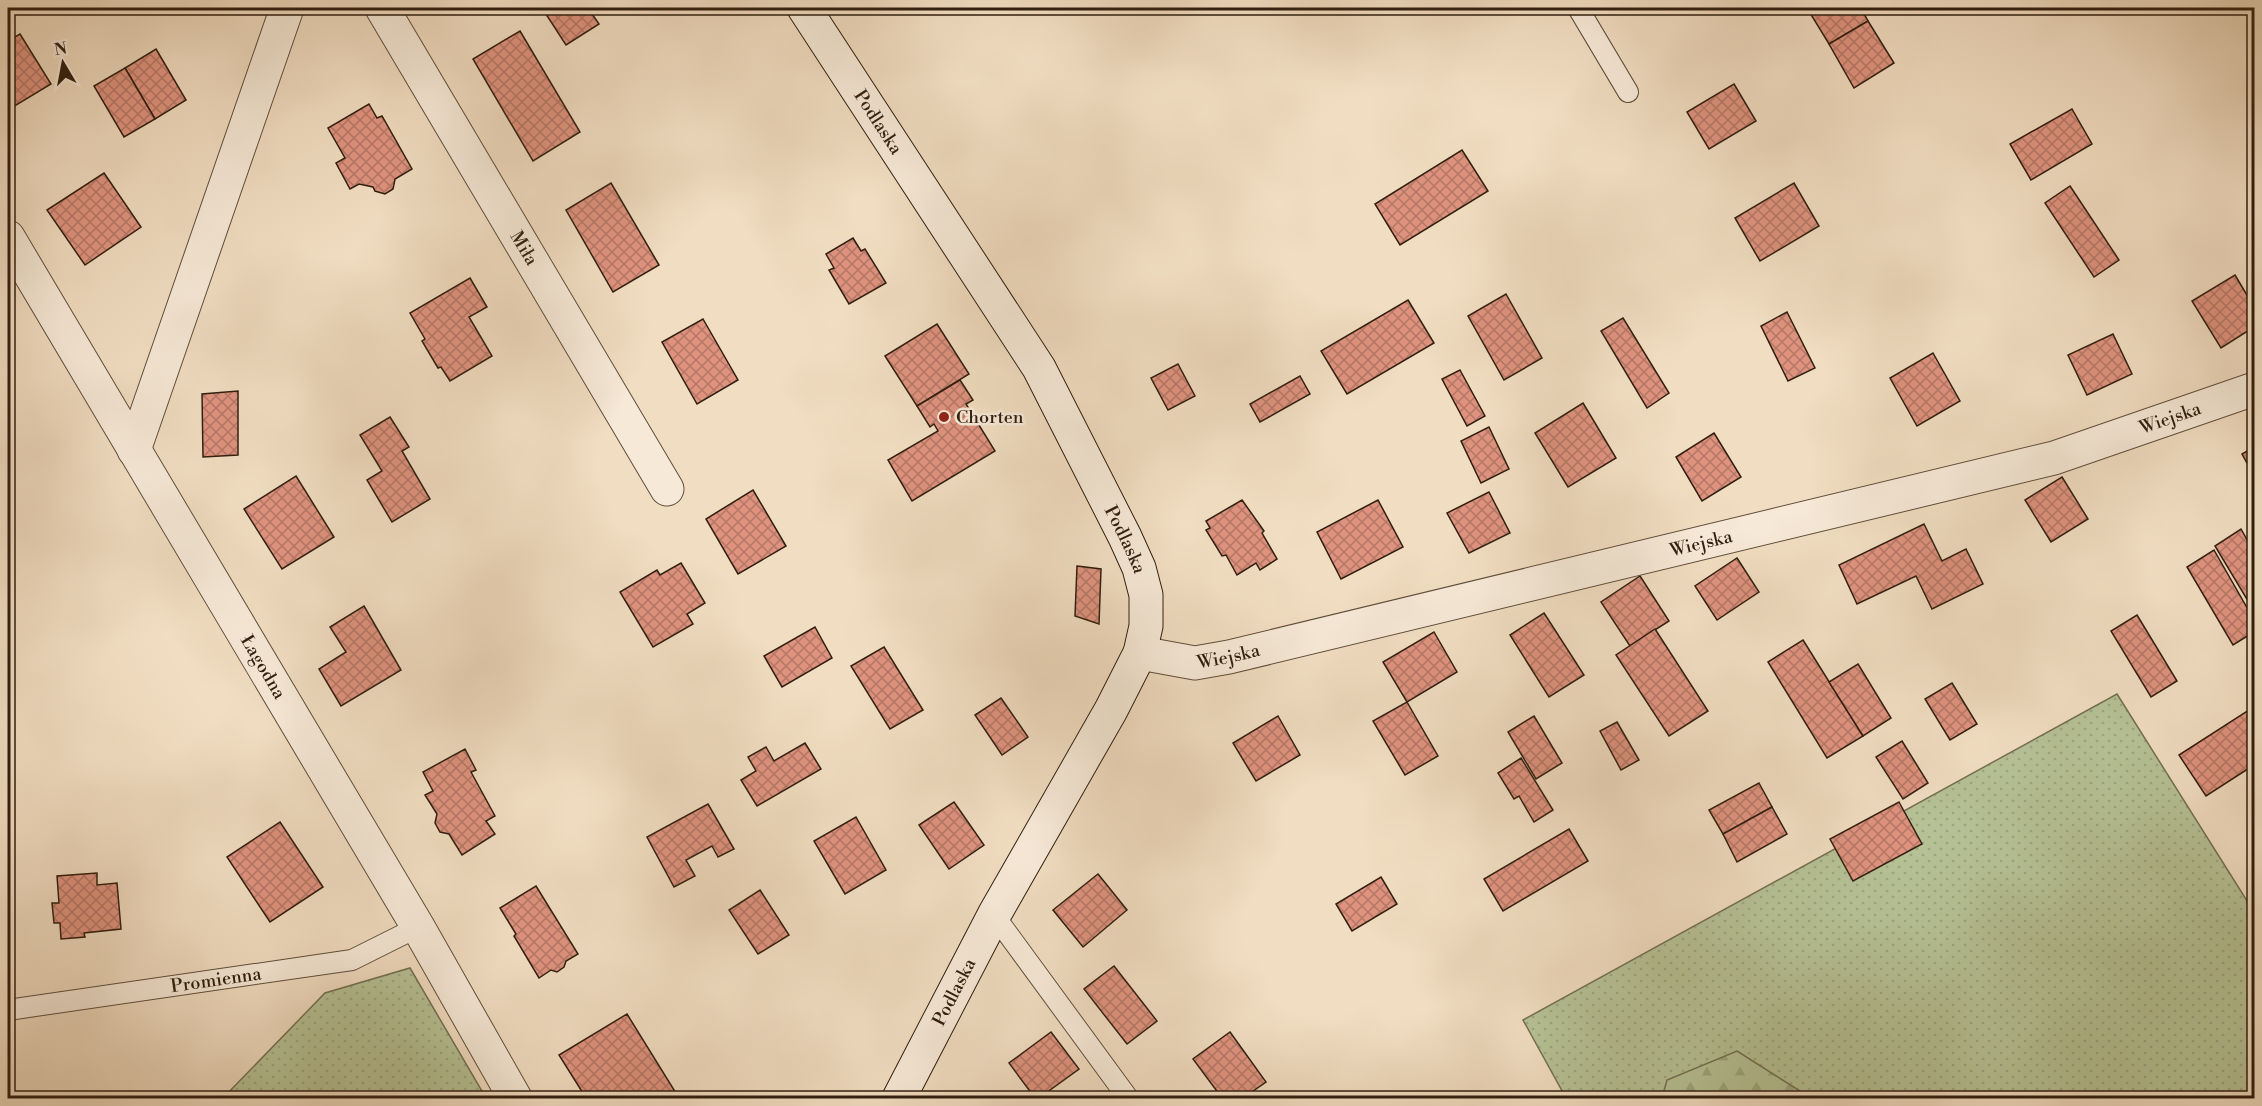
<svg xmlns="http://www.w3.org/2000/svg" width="2262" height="1106" font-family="'Libre Bodoni',serif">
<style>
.grass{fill:url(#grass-dots);stroke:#737052;stroke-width:1.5}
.forest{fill:url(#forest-firs);stroke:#737052;stroke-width:1.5}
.building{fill:url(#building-cross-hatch);stroke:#301e0f;stroke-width:1.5}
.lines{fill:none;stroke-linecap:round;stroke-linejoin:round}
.lane-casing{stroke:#604e3c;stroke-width:22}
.street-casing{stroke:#604e3c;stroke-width:35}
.secondary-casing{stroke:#301e0f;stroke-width:35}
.lane{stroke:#f6e9d7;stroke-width:20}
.street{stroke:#f6e9d7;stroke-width:33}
.secondary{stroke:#f6e9d7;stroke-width:33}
.poi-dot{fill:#8f2418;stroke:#f6e9d7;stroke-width:2}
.labels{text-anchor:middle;stroke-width:5;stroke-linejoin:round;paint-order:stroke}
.street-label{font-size:18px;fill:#301e0f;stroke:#f6e9d7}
.poi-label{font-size:18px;fill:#301e0f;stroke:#f6e9d7;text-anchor:start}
</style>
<defs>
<pattern id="grass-dots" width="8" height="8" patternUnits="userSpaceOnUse" patternTransform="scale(1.5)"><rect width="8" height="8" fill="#b6c296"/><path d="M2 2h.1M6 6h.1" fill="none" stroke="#9da680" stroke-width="1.8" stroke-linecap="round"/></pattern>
<pattern id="forest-firs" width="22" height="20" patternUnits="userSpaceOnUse" patternTransform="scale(1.5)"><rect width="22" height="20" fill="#b6c296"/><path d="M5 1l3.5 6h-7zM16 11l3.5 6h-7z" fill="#9da680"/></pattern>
<pattern id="building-cross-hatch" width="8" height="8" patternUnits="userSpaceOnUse" patternTransform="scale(1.5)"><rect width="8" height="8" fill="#df937f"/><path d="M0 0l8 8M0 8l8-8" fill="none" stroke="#b57766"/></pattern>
</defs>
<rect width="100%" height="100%" fill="#f1ddc1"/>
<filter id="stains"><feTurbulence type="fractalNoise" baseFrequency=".00333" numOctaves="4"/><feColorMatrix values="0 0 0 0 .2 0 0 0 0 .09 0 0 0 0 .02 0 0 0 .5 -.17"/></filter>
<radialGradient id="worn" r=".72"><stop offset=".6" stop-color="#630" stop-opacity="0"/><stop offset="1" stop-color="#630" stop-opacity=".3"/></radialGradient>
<!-- grass -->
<g class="grass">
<path d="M2117,694L2254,912V1098H1566L1523,1020Z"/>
<path d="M410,968L486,1098H223L325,993Z"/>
</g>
<!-- forest -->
<path class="forest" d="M1737,1051L1803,1093L1823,1098H1662L1667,1080Z"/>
<!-- building -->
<g class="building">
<path d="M542,8H588L599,24L566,45Z"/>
<path d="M1807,8H1861L1868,21L1829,44Z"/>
<path d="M1868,21L1894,63L1854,88L1829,44Z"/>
<path d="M520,31L580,132L533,161L473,59Z"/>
<path d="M20,34L51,84L8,110V41Z"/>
<path d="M156,49L186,100L155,119L125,68Z"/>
<path d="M125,68L155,119L124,137L94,86Z"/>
<path d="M1734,84L1756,121L1709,149L1687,112Z"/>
<path d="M369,104L377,118L382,116L412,169L395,179L393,189L385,194L375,191L373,187L359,184L350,189L336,163L345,158L328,128Z"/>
<path d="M2072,109L2092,144L2031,180L2010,144Z"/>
<path d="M1462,150L1488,191L1400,245L1375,204Z"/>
<path d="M104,173L141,227L85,265L47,210Z"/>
<path d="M611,183L659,265L613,292L566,210Z"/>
<path d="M1794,183L1819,226L1760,261L1735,218Z"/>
<path d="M2070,186L2119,260L2094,277L2045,203Z"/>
<path d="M853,238L861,251L865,249L886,283L849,304L829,270L834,268L826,254Z"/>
<path d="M2235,275L2254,307V327L2221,348L2192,301Z"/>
<path d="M470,278L487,307L469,317L492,356L450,381L441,367L438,368L422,341L425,339L410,313Z"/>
<path d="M1506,294L1542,358L1504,380L1468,316Z"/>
<path d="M1408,300L1434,343L1347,394L1321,351Z"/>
<path d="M1787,312L1815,368L1788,381L1761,326Z"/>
<path d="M1623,318L1669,393L1647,408L1601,331Z"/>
<path d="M703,319L738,380L697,404L662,342Z"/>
<path d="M937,324L969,374L917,406L885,356Z"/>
<path d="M2113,334L2132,374L2087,395L2068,355Z"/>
<path d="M1933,353L1960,401L1917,426L1890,378Z"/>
<path d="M1178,364L1195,396L1168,410L1151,378Z"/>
<path d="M1460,370L1485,416L1467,426L1442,379Z"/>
<path d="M1300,376L1310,394L1260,422L1250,404Z"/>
<path d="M960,380L973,400L966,404L995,451L912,501L888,460L938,431L934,424L930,427L917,406Z"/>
<path d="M238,391V455L203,457L202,394Z"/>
<path d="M1583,403L1616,458L1568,487L1535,433Z"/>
<path d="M390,417L409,447L402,451L430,499L392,522L367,480L382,471L360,435Z"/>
<path d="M1489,427L1509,469L1481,483L1461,441Z"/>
<path d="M1714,433L1741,477L1702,501L1676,457Z"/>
<path d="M2254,447V476L2242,454Z"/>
<path d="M296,476L334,537L282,569L244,509Z"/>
<path d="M2062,477L2088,519L2051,542L2025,500Z"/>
<path d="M753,490L786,546L738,574L706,519Z"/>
<path d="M1489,492L1510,533L1469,553L1447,513Z"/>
<path d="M1242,500L1264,531L1262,533L1277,559L1260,570L1256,563L1237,575L1226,555L1222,556L1206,530L1210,528L1206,521Z"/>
<path d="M1378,500L1403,547L1341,579L1317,532Z"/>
<path d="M1924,524L1942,561L1966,549L1983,584L1932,609L1916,576L1857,604L1839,565Z"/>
<path d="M2241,529L2254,552V611L2215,546Z"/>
<path d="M2214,550L2254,620V632L2233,645L2187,567Z"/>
<path d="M1737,558L1759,592L1717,620L1695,586Z"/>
<path d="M681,563L705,603L687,614L693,624L653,647L620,592L657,570L660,575Z"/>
<path d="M1077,566L1101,569L1099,624L1075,616Z"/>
<path d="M1640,576L1669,621L1630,646L1601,602Z"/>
<path d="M364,606L401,670L341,706L319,669L346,652L330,627Z"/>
<path d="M1544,613L1584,675L1549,697L1510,635Z"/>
<path d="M2137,615L2177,681L2151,697L2111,631Z"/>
<path d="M815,627L832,658L782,687L764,656Z"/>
<path d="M1655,629L1708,711L1669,736L1616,655Z"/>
<path d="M1434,632L1457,672L1407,702L1383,662Z"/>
<path d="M1803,640L1863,736L1827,758L1768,662Z"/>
<path d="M884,647L923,710L890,729L851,666Z"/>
<path d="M1858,664L1891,718L1863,736L1829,682Z"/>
<path d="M1952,683L1977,724L1950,740L1925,699Z"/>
<path d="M1001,698L1028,737L1002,755L975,715Z"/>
<path d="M1407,702L1438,756L1405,775L1373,721Z"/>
<path d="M2252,708L2254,712V765L2206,796L2179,755Z"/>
<path d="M1278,716L1300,755L1256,781L1233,743Z"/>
<path d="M1534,716L1562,763L1536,779L1508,732Z"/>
<path d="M1617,722L1639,760L1621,770L1600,731Z"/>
<path d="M1902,741L1928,783L1903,799L1876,757Z"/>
<path d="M805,743L821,769L757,806L741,780L756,771L748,757L766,747L774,761Z"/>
<path d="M465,749L476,770L471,772L495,816L486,821L495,834L462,855L449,834L440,832L435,823L437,814L425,795L433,791L423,772Z"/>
<path d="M1521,758L1553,810L1534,822L1519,796L1514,799L1498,773Z"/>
<path d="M1759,783L1772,807L1723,834L1709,810Z"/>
<path d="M954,802L984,845L949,869L919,825Z"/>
<path d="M1899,802L1922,844L1853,881L1830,839Z"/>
<path d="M708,804L734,849L718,857L712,846L686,860L695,876L674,887L647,837Z"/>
<path d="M1772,807L1787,834L1737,862L1723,834Z"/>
<path d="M856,817L886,870L845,894L814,841Z"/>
<path d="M280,822L323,887L270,922L227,857Z"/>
<path d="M1569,829L1588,861L1503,911L1484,879Z"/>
<path d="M97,873V885L117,883L121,929L84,933L85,937L61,939L60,923H54L52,903H59L57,876Z"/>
<path d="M1098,874L1127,910L1083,947L1053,910Z"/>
<path d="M1381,877L1397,904L1352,931L1336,904Z"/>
<path d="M536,886L578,954L566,961L564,967L557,972L551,970L539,978L514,936L516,934L500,908Z"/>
<path d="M760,890L789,935L758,954L729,910Z"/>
<path d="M1114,966L1157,1021L1127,1044L1084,989Z"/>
<path d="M627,1014L679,1098H586L559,1055Z"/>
<path d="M1051,1032L1079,1069L1039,1098H1035L1009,1063Z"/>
<path d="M1230,1032L1266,1082L1243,1098H1222L1193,1059Z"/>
</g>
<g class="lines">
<!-- lane casing -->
<g class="lane-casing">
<g id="lane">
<path d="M1578,8L1628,92"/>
<path d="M994,915L1128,1098"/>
<path id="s1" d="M8,1010L352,960L418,927"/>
</g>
</g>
<!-- street casing -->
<g class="street-casing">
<g id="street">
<path id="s2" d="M382,8L667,489"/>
<path id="s3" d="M8,237L418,927L515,1098"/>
<path d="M134,450L287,8"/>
<path id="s4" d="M1140,653L1195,663L1229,657L2054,458L2254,389"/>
</g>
</g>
<!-- secondary casing -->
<g class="secondary-casing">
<g id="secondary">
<path id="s5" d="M804,8L1039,368L1125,537L1139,568L1146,595V626L1140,653L1111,710L994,915L899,1098"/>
</g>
</g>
<!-- lane -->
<use href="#lane" class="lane"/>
<!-- street -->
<use href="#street" class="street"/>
<!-- secondary -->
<use href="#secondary" class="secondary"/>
</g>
<!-- markers -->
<circle class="poi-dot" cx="944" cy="417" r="6"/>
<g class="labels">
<!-- street labels -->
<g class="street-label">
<text dy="6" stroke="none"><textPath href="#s5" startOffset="136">Podlaska</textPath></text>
<text dy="6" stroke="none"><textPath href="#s2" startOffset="279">Miła</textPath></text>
<text dy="6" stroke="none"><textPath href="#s4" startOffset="1062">Wiejska</textPath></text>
<text dy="6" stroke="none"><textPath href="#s5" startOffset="622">Podlaska</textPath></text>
<text dy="6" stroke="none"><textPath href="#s4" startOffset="576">Wiejska</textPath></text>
<text dy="6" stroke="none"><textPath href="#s4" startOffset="90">Wiejska</textPath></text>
<text dy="6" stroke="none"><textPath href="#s3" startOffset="500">Łagodna</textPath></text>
<text dy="6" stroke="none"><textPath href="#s1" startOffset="210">Promienna</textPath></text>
<text transform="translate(954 992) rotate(-63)" y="6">Podlaska</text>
</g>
<!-- poi labels -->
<g class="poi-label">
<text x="956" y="423">Chorten</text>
</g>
</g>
<!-- margin -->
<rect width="2262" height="1106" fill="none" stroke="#f1ddc1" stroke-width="30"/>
<rect x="9" y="9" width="2244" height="1088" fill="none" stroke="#301e0f" stroke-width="3"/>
<rect x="15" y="15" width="2232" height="1076" fill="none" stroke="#301e0f" stroke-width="1.5"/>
<!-- north arrow -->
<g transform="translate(63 63) rotate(350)" stroke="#f6e9d7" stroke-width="4.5" paint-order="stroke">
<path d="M0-4.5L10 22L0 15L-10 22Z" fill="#301e0f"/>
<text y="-9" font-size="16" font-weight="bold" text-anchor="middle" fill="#301e0f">N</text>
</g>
<rect width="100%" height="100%" filter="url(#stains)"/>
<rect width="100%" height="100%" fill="url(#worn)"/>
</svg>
